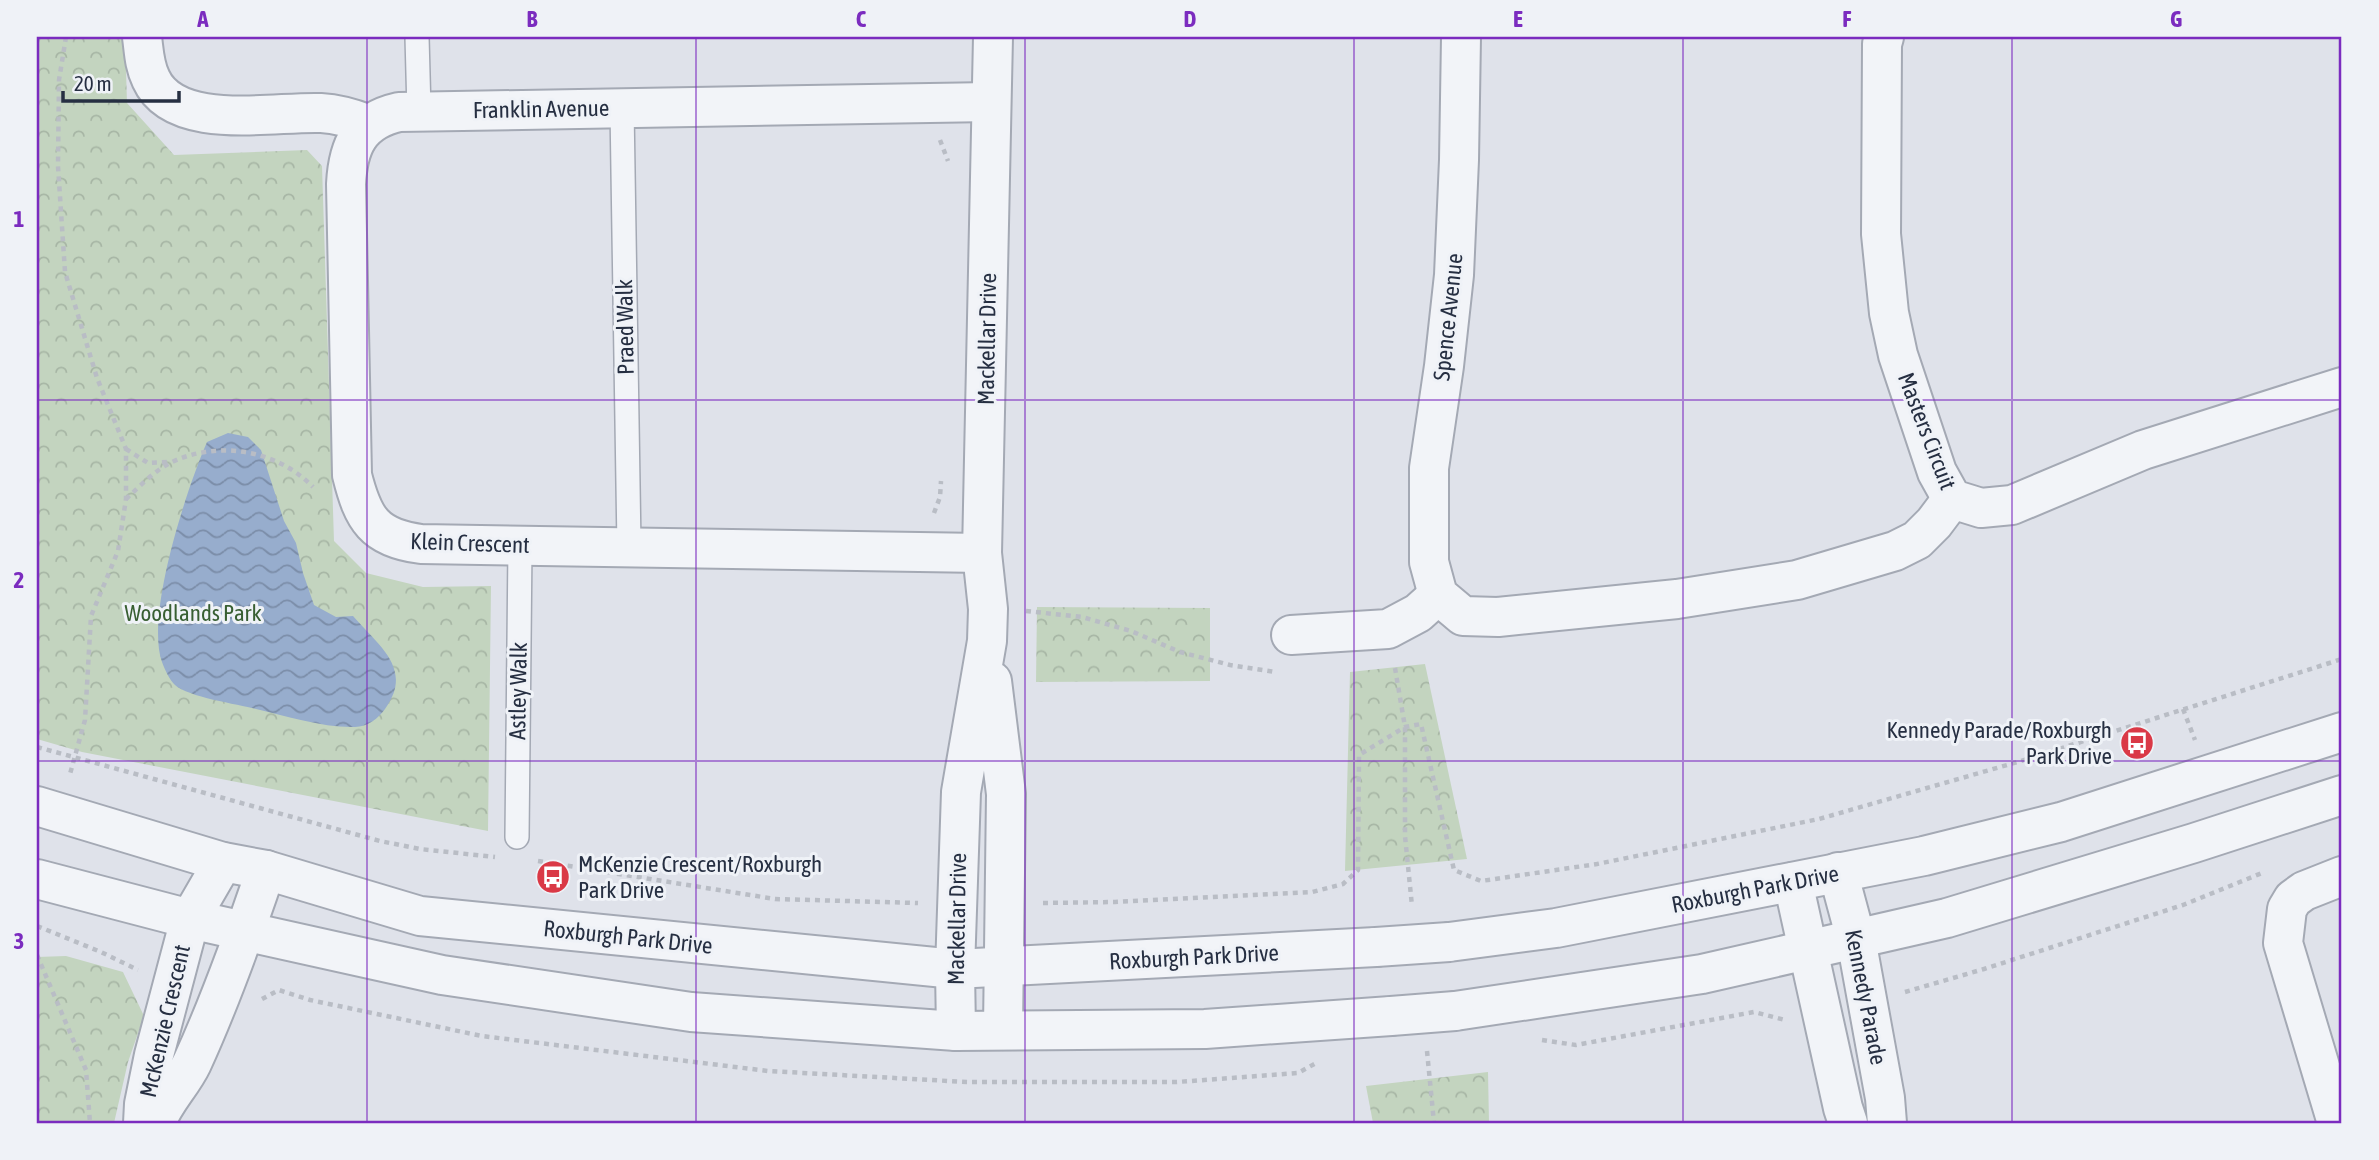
<svg xmlns="http://www.w3.org/2000/svg" width="2379" height="1160" font-family="'Asap Condensed',sans-serif">
<style>
.forest{fill:url(#forest-crowns)}
.water{fill:url(#water-waves)}
.lines{fill:none;stroke-linecap:round;stroke-linejoin:round}
.service-casing{stroke:#a4a9b4;stroke-width:26}
.minor-casing{stroke:#a4a9b4;stroke-width:42}
.tertiary-casing{stroke:#a4a9b4;stroke-width:42}
.path{stroke:#b9bdc5;stroke-width:4.5;stroke-dasharray:5 5;stroke-linecap:butt}
.service{stroke:#f2f4f8;stroke-width:23}
.minor{stroke:#f2f4f8;stroke-width:38}
.tertiary{stroke:#f2f4f8;stroke-width:38}
.tertiary-bridge-casing{stroke:#a4a9b4;stroke-width:42;stroke-linecap:butt}
.tertiary-bridge{stroke:#f2f4f8;stroke-width:38}
.grid{fill:none;stroke:#7b2cbf;stroke-width:2;stroke-opacity:0.55}
.labels{text-anchor:middle;stroke-width:6;stroke-linejoin:round;paint-order:stroke}
.street-label{font-size:23px;fill:#262f42;stroke:#eff2f7}
.park-label{font-size:23px;fill:#385f32;stroke:#eff2f7}
.poi-label{font-size:23px;fill:#262f42;stroke:#eff2f7;text-anchor:end}
.neatline{fill:none;stroke:#7b2cbf;stroke-width:2.5}
.grid-label{font-size:23px;text-anchor:middle;font-weight:bold;fill:#7b2cbf}
</style>
<defs>
<pattern id="forest-crowns" width="20" height="18" patternUnits="userSpaceOnUse" patternTransform="scale(1.75)"><rect width="20" height="18" fill="#c3d4bf"/><path d="M2 6a3 3 0 1 1 6 0M12 15a3 3 0 1 1 6 0" fill="none" stroke="#a7b6a5"/></pattern>
<pattern id="water-waves" width="16" height="10" patternUnits="userSpaceOnUse" patternTransform="scale(1.75)"><rect width="16" height="10" fill="#97adcd"/><path d="M0 5q4-4 8 0t8 0" fill="none" stroke="#7b8da8"/></pattern>
</defs>
<rect width="100%" height="100%" fill="#dfe2ea"/>
<!-- forest -->
<g class="forest">
<path d="M37,37H125L127,103L174,155L307,150L322,166L334,541L366,573L423,587L491,586L488,831L82,752L37,739Z"/>
<path d="M1037,607L1210,608V681L1036,682Z"/>
<path d="M1425,664L1467,859L1345,871L1350,672Z"/>
<path d="M66,956L123,972L144,1016L128,1062L114,1123H37V957Z"/>
<path d="M1488,1072L1489,1123H1373L1366,1086Z"/>
</g>
<!-- water -->
<path class="water" d="M228,433L248,437L261,450L284,521L296,543L303,573L314,605L336,617L353,616C379,646 414,669 385,709C379,718 367,727 355,727C323,728 287,716 256,709C237,704 188,697 175,685C170,681 164,668 162,662C145,615 187,488 207,442Z"/>
<g class="lines">
<!-- service casing -->
<g class="service-casing">
<g id="service">
<path d="M417,37L419,111"/>
<path d="M622,108L629,547"/>
<path d="M517,837L520,546"/>
</g>
</g>
<!-- minor casing -->
<g class="minor-casing">
<g id="minor">
<path d="M142,37C144,51 144,65 151,79C175,132 273,111 321,113C338,114 352,118 367,124"/>
<path d="M1461,37L1459,160L1454,275L1444,366L1429,468V562L1438,595L1463,616L1498,617L1677,599L1797,580L1895,551L1917,540L1934,523L1952,499"/>
<path d="M1884,37L1882,44L1881,234L1889,313L1898,355L1937,472L1952,499L1981,508L2012,505L2143,450L2342,387"/>
<path d="M982,553L421,544C374,538 363,519 352,475L346,184C348,146 359,121 399,112L991,102"/>
<path d="M1291,635L1388,629L1418,613L1438,595"/>
<path d="M992,681L1006,794L1003,1029"/>
<path d="M1838,872L1856,939L1885,1098L1887,1123"/>
<path d="M1793,882L1843,1108L1848,1123"/>
<path d="M956,1031L955,969L961,792L987,641L988,609L982,553L993,37"/>
<path d="M143,1123L144,1104L154,1055L190,919L223,862"/>
<path d="M156,1123C164,1101 182,1084 192,1063C221,1000 244,935 266,870"/>
<path d="M2337,1123L2283,943L2287,909L2293,899L2304,891L2342,876"/>
</g>
</g>
<!-- tertiary casing -->
<g class="tertiary-casing">
<g id="tertiary">
<path d="M37,806L223,862L266,870L420,916L955,969L1376,947"/>
<path d="M37,879L190,919L442,975L691,1012L956,1031L1205,1029L1391,1016"/>
<path d="M1449,942L1556,928L1924,856L2061,822L2342,732"/>
<path d="M1455,1011L1702,974L1947,918L2194,843L2342,795"/>
</g>
</g>
<!-- path -->
<g class="path">
<path d="M66,37L59,80L58,166L65,272L97,378L126,449V499L118,551L91,616L85,720L70,774"/>
<path d="M940,140L948,161"/>
<path d="M126,449L148,463L169,462"/>
<path d="M126,499C140,486 155,470 172,462C219,440 277,450 313,487"/>
<path d="M934,513L940,497L941,481"/>
<path d="M1026,611L1082,617L1131,631L1180,652L1230,665L1275,672"/>
<path d="M1395,668L1405,727V836L1412,906"/>
<path d="M2183,709L2195,740"/>
<path d="M37,747L380,841L420,849L495,857"/>
<path d="M538,861L775,899L918,903"/>
<path d="M1043,903L1115,902L1312,892L1343,884L1358,870L1359,755L1405,727L1421,724L1454,870L1481,881L1597,864L1819,819L2021,761L2342,659"/>
<path d="M37,926L101,952L138,970"/>
<path d="M37,955L86,1070L90,1123"/>
<path d="M1905,992L1984,969L2183,905L2262,873"/>
<path d="M262,999L279,990L310,1000L482,1036L768,1071L967,1082H1177L1298,1073L1318,1062"/>
<path d="M1542,1040L1576,1045L1754,1012L1785,1020"/>
<path d="M1427,1051L1434,1123"/>
</g>
<!-- service -->
<use href="#service" class="service"/>
<!-- minor -->
<use href="#minor" class="minor"/>
<!-- tertiary -->
<use href="#tertiary" class="tertiary"/>
<!-- tertiary-bridge casing -->
<g class="tertiary-bridge-casing">
<g id="tertiary-bridge">
<path d="M1376,947L1449,942"/>
<path d="M1391,1016L1455,1011"/>
</g>
</g>
<!-- tertiary-bridge -->
<use href="#tertiary-bridge" class="tertiary-bridge"/>
</g>
<!-- grid -->
<path class="grid" d="M367,37V1123M696,37V1123M1025,37V1123M1354,37V1123M1683,37V1123M2012,37V1123M37,400H2342M37,761H2342"/>
<!-- icons -->
<defs>
<g id="bus-disc" transform="scale(1.75)"><circle r="9.5" fill="#da3946" stroke="#eff2f7"/><path d="M-5-6H5V4H4V6H2V4H-2V6H-4V4H-5ZM-3.5-4V0h7V-4ZM-3.5 1.2v1.5H-2V1.2ZM2 1.2v1.5H3.5V1.2Z" fill="#fff"/></g>
</defs>
<g fill-rule="evenodd">
<use href="#bus-disc" x="2137" y="743"/>
<use href="#bus-disc" x="553" y="877"/>
</g>
<g class="labels">
<!-- street labels -->
<g class="street-label">
<text transform="translate(541 109) rotate(-1)" y="8">Franklin Avenue</text>
<text transform="translate(1448 317) rotate(-84)" y="8">Spence Avenue</text>
<text transform="translate(625 327) rotate(-91)" y="8">Praed Walk</text>
<text transform="translate(987 339) rotate(-89)" y="8">Mackellar Drive</text>
<text transform="translate(1927 431) rotate(69)" y="8">Masters Circuit</text>
<text transform="translate(470 543) rotate(2)" y="8">Klein Crescent</text>
<text transform="translate(518 691) rotate(-89)" y="8">Astley Walk</text>
<text transform="translate(1755 889) rotate(-11)" y="8">Roxburgh Park Drive</text>
<text transform="translate(957 919) rotate(-89)" y="8">Mackellar Drive</text>
<text transform="translate(628 937) rotate(6)" y="8">Roxburgh Park Drive</text>
<text transform="translate(1194 957) rotate(-3)" y="8">Roxburgh Park Drive</text>
<text transform="translate(1866 997) rotate(79)" y="8">Kennedy Parade</text>
<text transform="translate(165 1021) rotate(-77)" y="8">McKenzie Crescent</text>
</g>
<!-- park labels -->
<g class="park-label">
<text x="193" y="621">Woodlands Park</text>
</g>
<!-- poi labels -->
<g class="poi-label">
<text x="2112" y="738">Kennedy Parade/Roxburgh<tspan x="2112" dy="26">Park Drive</tspan></text>
<text x="578" y="872" text-anchor="start">McKenzie Crescent/Roxburgh<tspan x="578" dy="26">Park Drive</tspan></text>
</g>
</g>
<!-- border -->
<rect width="2379" height="1160" fill="none" stroke="#eff2f7" stroke-width="77"/>
<!-- scale -->
<path d="M63 91v10h116v-10" fill="none" stroke="#262f42" stroke-width="3.5"/>
<text x="74" y="91" font-size="21" fill="#262f42" stroke="#eff2f7" stroke-width="5" paint-order="stroke">20 m</text>
<rect x="38" y="38" width="2302" height="1084" class="neatline"/>
<g class="grid-label">
<text x="203" y="27">A</text>
<text x="532" y="27">B</text>
<text x="861" y="27">C</text>
<text x="1190" y="27">D</text>
<text x="1518" y="27">E</text>
<text x="1847" y="27">F</text>
<text x="2176" y="27">G</text>
<text x="19" y="227">1</text>
<text x="19" y="588">2</text>
<text x="19" y="949">3</text>
</g>
</svg>
